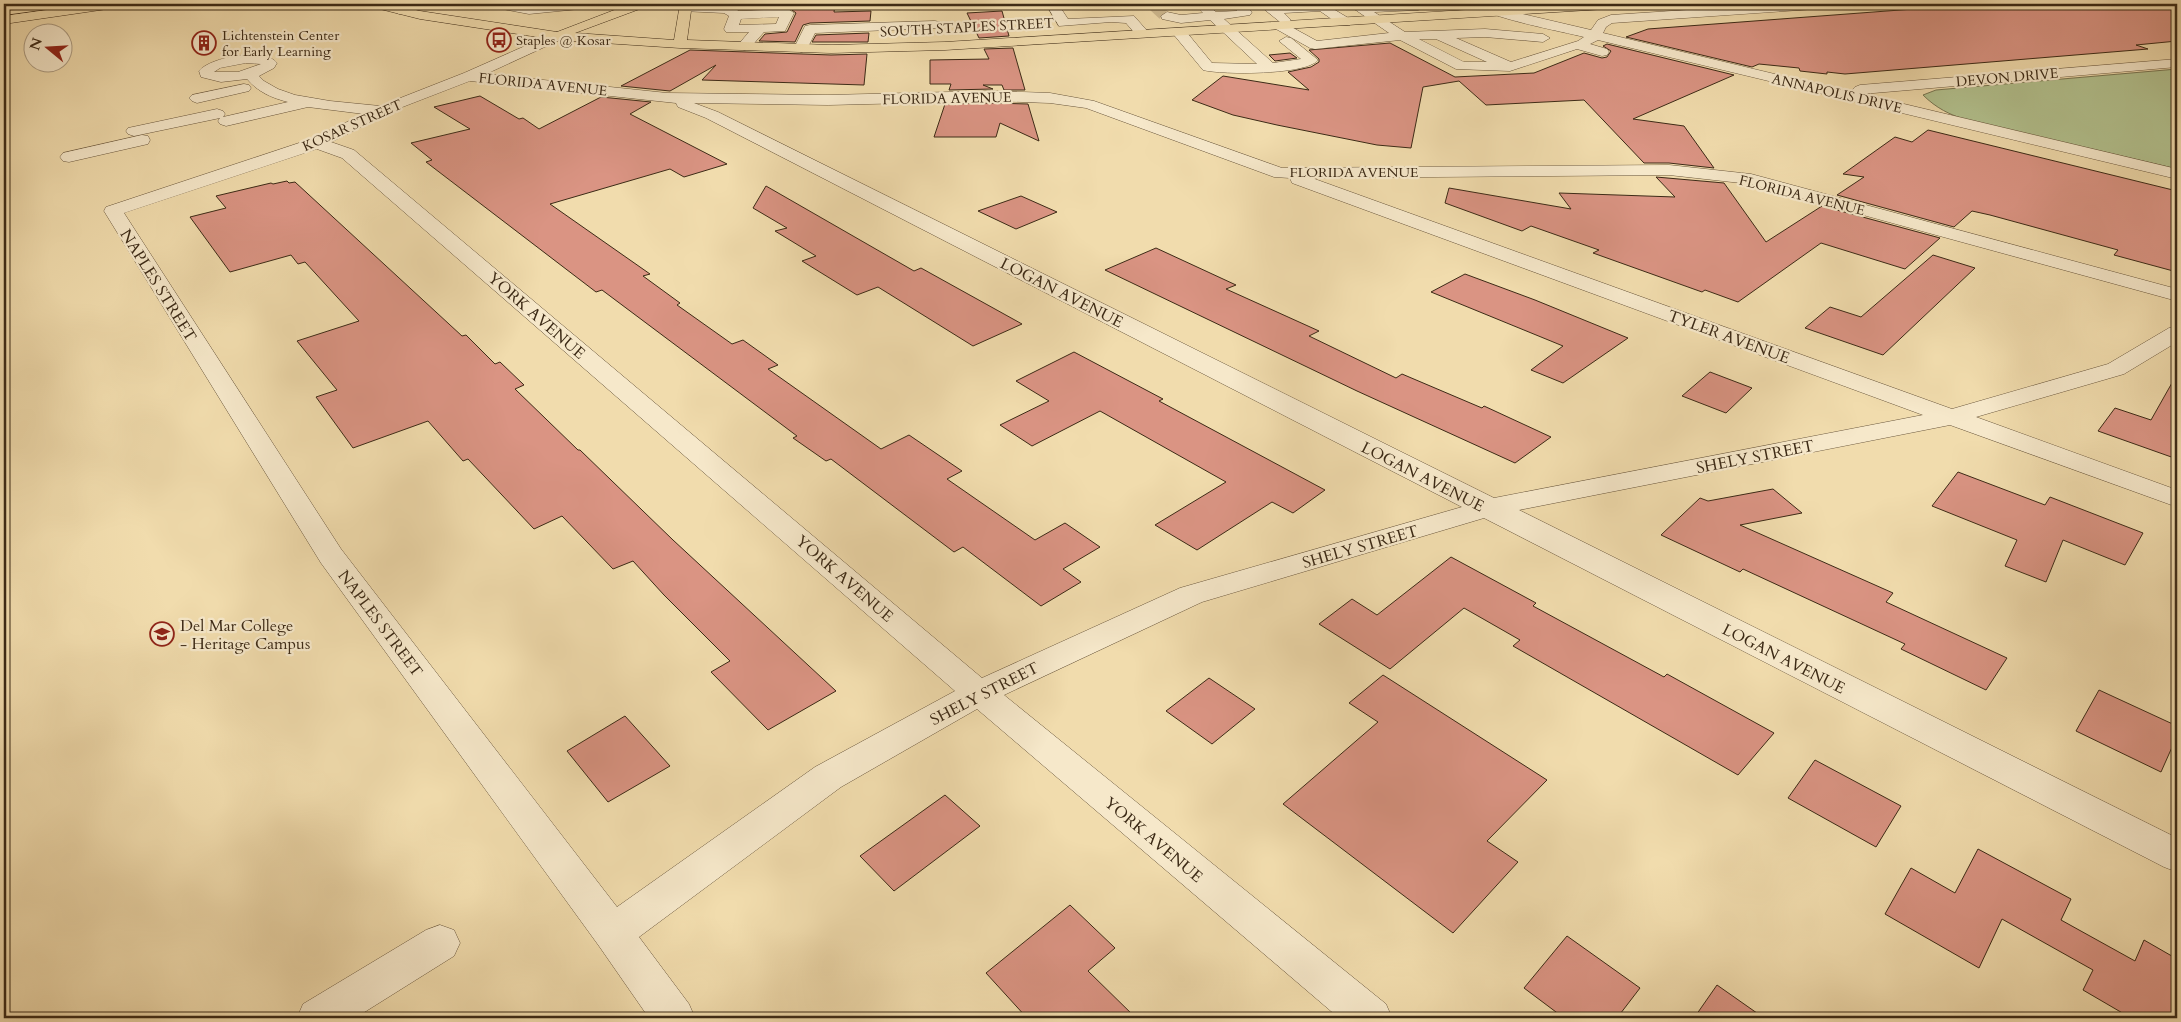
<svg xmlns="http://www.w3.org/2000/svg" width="2181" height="1022" font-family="Cardo,serif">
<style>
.green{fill:#b3c28f;stroke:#787652}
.building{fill:#da9483;stroke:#3c2a16}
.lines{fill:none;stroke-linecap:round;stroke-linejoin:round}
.minor-tunnel{stroke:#cdb88f;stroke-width:14;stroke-dasharray:14 7;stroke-linecap:butt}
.minor-casing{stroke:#69563c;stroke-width:1}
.major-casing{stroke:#3c2a16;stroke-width:1}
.minor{fill:#f6e8ca;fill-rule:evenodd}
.major{fill:#f1dcad;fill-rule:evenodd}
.labels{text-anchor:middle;stroke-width:4.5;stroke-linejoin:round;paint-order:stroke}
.far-street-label{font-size:14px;fill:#3c2a16;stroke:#f6e8ca}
.far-poi-label{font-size:14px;fill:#3c2a16;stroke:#f6e8ca;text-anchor:start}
.street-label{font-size:16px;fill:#3c2a16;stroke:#f6e8ca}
.poi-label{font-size:16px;fill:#3c2a16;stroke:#f6e8ca;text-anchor:start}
</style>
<rect width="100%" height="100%" fill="#f1dcad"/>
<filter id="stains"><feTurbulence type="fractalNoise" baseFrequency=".004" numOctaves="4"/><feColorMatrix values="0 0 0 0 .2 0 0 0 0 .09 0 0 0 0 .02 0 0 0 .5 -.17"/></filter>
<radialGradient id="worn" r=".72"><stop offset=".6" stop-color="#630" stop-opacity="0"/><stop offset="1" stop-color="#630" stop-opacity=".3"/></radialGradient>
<!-- green -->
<path class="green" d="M2177,69V169L1967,120C1950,115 1936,108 1923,95L1936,90Z"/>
<!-- building -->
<g class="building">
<path d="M753,4H835L834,12L871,11L870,21L810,23L803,25L795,42L759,41L765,34L787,32L796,13L788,7L752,9Z"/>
<path d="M1980,4H2177V41L2136,45L2148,49L1845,74L1827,72V74L1800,71L1799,68L1759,64L1752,67L1626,37L1648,29Z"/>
<path d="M1002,11L1009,36L979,38L967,13Z"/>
<path d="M869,33L868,42H812L816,35Z"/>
<path d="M1390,43L1455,77L1534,73L1584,53L1602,58L1607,57L1611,51L1603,46L1607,44L1734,75L1633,119L1684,126L1714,168L1669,163H1644L1584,100L1486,105L1459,81L1423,87L1411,148L1377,145L1277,125L1233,115L1192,100L1223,76L1309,90L1288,72L1311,67L1319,62V59L1309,50Z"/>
<path d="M1013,48L1025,90H1004L1002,85H983L993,89L949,90L951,84H930V60L989,59L984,49Z"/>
<path d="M690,50L831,55L867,54L864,85L702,80L716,65L670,91L621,86Z"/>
<path d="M1290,53L1297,58L1275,61L1269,55Z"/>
<path d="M480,96L519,119L523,118L539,129L601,97L651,102L630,114L727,164L684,177L670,169L550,204L650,274L643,276L680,303L677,305L732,344L743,340L778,365L768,369L881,449L909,435L962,471L947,479L1035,540L1065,523L1100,547L1063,569L1081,582L1041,606L963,547L954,552L831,459L826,461L793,438L797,436L602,290L596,292L426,162L432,160L411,143L470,129L434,107Z"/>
<path d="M991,103L1028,104L1039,141L1000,123L996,137H934L945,104Z"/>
<path d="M1928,130L2177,191V272L2114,255L2118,250L1990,215L1972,211L1954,227L1837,195L1864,177L1843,174L1895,137L1912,142Z"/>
<path d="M1656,177L1724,183L1766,242L1822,206L1940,238L1905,269L1821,243L1738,302L1705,290L1702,292L1593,253L1599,250L1531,226L1522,231L1445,203L1449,188L1571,209L1559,193L1675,197Z"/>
<path d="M287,181L289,183L295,182L462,336L466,335L495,364L500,362L524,385L515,389L578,450H580L673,540L836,691L768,730L711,672L730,661L664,595L633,561L613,569L562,516L534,529L468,459L463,461L428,421L353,448L316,397L337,390L297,341L359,321L305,262L298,264L291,255L230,272L190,217L226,208L216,196L271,183L273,184Z"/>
<path d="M766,186L914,271L921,268L1022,324L973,346L878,287L857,295L802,261L816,256L775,231L787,228L753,208Z"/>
<path d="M1021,196L1057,212L1016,229L978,211Z"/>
<path d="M1156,248L1236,285L1226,289L1319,331L1309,336L1396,378L1402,374L1482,408L1484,406L1551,437L1515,463L1357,391L1105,270Z"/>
<path d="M1933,255L1975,268L1883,355L1805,328L1830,307L1861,317Z"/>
<path d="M1465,274L1535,300L1628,338L1563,383L1531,370L1563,346L1431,292Z"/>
<path d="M1074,352L1163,399L1159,401L1325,490L1293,513L1272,502L1197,550L1155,525L1226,482L1100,411L1032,446L1000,425L1049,401L1016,381Z"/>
<path d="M1710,372L1752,388L1726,413L1682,396Z"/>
<path d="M2177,374V459L2098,431L2115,408L2151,420Z"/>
<path d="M1958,472L2045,505L2050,497L2143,533L2125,565L2063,540L2046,582L2005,566L2017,540L1932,506Z"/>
<path d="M1773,489L1802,513L1740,525L1893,593L1886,602L2007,658L1986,690L1901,649L1905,644L1743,569L1740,572L1661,535L1700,498L1708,501Z"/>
<path d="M1451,557L1536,603L1533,606L1664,677L1667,674L1774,733L1738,775L1513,646L1520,640L1464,608L1390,669L1319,624L1352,599L1377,615Z"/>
<path d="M1383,675L1547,780L1487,841L1518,862L1453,933L1283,804L1378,722L1349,703Z"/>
<path d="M1209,678L1255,709L1212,744L1166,711Z"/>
<path d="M2099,690L2177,726V736L2161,772L2076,731Z"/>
<path d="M625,716L670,766L608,802L567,751Z"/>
<path d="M1815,760L1901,806L1876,847L1788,798Z"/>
<path d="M945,795L980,826L894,891L860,856Z"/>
<path d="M1978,849L2071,899L2061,920L2135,961L2144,940L2177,959V1018H2131L2083,990L2093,970L2002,919L1979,968L1885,914L1911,868L1955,893Z"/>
<path d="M1070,905L1115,948L1088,971L1136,1018H1027L986,973Z"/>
<path d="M1567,936L1640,988L1617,1018H1564L1524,988Z"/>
<path d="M1717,985L1764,1018H1694Z"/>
</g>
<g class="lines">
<!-- minor-tunnel -->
<path class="minor-tunnel" d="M1154,4L1167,16"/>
<!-- minor casing -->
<g class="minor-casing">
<g id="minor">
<path d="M4,4H58L52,8L4,10Z"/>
<path d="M407,4H426L424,7L399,14L393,10L395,7Z"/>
<path d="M490,4C503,3 516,6 530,6C547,6 569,0 585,5L579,9L529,14L492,7Z"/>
<path d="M686,4L727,5L739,11L788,9L794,13L785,31L764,32L749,49L744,50L737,46L749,32H726L724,29L729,16L724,13L682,11L680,8ZM779,17L776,24L739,25L741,19Z"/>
<path d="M1046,4H1058L1068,19L1134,16L1150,34L1148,37H1138L1126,23L1111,22L1059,26Z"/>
<path d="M1194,4H1207L1216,12L1237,11L1231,4H1244L1252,12L1250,15L1224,19L1273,63L1301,59L1279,41L1286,37L1291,38L1318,60C1307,75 1222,75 1203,70L1174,35L1172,32L1174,29H1184L1212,63L1257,64L1210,20L1181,23L1162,19L1161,16L1167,12L1181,15L1203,13Z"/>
<path d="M1325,4L1350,19L1352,22L1350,25H1340L1320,11L1284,13L1291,20L1286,24L1317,41L1389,33L1347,4H1423L1424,6L1422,9L1418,10L1374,12L1405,32L1485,29L1543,34L1550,38L1543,42L1485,37L1456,38L1511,62L1578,41L1584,37C1565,32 1483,17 1474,4H1490L1501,9L1591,30L1598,20L1611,15L1778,4H1835L1829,8L1612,23L1606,27L1603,33L1854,93L1852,90L1855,87L1860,85L2177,59V67L1862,94L2177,169V179L1598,40L1590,44L1607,49L1609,52L1607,55L1602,56L1577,49L1510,71L1456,69L1400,40L1315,49L1310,48L1276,29L1274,26L1280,22L1265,10L1271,6ZM1419,39H1436L1487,62H1464Z"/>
<path d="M935,21L940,22L942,25L940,28L815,33L806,51L801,52L794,48L805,26L810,25Z"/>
<path d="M557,32L562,33L564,36L562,39L486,74L667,93L828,95L991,91L1050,93L1094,101L1282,168L1669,165L1751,174L2177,289V301L1750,184L1669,175L1312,178L1952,409L2108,364L2169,328L2177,326V342L2124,374L1976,417L2177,490V507L1950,425L1519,510L2177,838V872L2164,867L1484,518L1202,602L1004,695L1386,1004L1392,1018H1339L977,709L841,787L639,937L689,1004L695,1018H649L599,946L321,563L104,211L106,207L311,139L364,114L308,107L226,126L220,124L218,121L220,118L134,136L128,134L126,131L128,128L217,109L223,111L225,114L223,117L288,102C272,98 258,92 247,79L221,82L201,77L199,71C210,57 265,47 277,63L274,68L259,76L264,81L278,89L295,95L330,101L380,106L464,73ZM246,63L261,64L238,72H214L220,68ZM470,81L676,103L678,107L706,118L1462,507L1180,588L982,678L354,150L331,142L400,108ZM991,101L1050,103L1086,108L1274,177L1290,178L1292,183L1923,415L1494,498L718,112L694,103L828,105ZM317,149L342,158L955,691L815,767L617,907L341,549L124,213Z"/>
<path d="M244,84L249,85L251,88L249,91L197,103L192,101L189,98L192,95Z"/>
<path d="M142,135L148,136L150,140L148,144L69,162L63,161L60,157L63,153Z"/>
<path d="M440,925L454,930L460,943L454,956L355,1018H297L303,1004L426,930Z"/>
</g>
</g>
<!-- major casing -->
<g class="major-casing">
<g id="major">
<path d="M90,4H120L114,8L4,24V16Z"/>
<path d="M370,4H390L420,11L557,32L630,4H647L645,7L575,33L674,40L680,4H692L687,40L831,45L945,42L1564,4H1627L1621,8L945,50L831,53L680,48L557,40L420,19L372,7Z"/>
</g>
</g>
<!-- minor -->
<use href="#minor" class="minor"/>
<!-- major -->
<use href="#major" class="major"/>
</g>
<!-- icons -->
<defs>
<g id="bus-ring" transform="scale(1.25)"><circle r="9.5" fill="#f6e8ca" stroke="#8f2418" stroke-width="1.5"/><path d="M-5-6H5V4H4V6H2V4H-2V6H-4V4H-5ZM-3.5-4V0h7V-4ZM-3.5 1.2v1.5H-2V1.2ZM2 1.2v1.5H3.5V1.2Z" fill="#8f2418"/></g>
<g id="building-ring" transform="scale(1.25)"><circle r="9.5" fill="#f6e8ca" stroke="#8f2418" stroke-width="1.5"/><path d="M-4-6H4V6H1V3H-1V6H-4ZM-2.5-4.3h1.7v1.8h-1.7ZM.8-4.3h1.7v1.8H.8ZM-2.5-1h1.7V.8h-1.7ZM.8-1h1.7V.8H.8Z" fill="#8f2418"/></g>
<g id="university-ring" transform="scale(1.25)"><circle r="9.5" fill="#f6e8ca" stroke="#8f2418" stroke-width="1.5"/><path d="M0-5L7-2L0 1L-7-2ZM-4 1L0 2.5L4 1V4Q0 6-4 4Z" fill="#8f2418"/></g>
</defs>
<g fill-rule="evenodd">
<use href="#bus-ring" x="499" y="40"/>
<use href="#building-ring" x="204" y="43"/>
<use href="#university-ring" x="162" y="634"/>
</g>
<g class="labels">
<!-- far-street labels -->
<g class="far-street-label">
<text transform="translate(967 27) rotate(-3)" y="5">SOUTH STAPLES STREET</text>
<text transform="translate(2007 77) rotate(-5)" y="5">DEVON DRIVE</text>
<text transform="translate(543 84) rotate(6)" y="5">FLORIDA AVENUE</text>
<text transform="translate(1837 93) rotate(13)" y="5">ANNAPOLIS DRIVE</text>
<text transform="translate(947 98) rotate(-1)" y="5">FLORIDA AVENUE</text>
<text transform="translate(352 125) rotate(-24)" y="5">KOSAR STREET</text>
<text x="1354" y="177">FLORIDA AVENUE</text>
<text transform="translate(1802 195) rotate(14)" y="5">FLORIDA AVENUE</text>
</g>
<!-- far-poi labels -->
<g class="far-poi-label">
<text x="222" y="40">Lichtenstein Center<tspan x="222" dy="16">for Early Learning</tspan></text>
<text x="516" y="45">Staples @ Kosar</text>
</g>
<!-- street labels -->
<g class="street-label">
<text transform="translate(159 285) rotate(58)" y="6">NAPLES STREET</text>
<text transform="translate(1062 292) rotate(27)" y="6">LOGAN AVENUE</text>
<text transform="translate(537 315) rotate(41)" y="6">YORK AVENUE</text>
<text transform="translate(1729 336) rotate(20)" y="6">TYLER AVENUE</text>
<text transform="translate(1755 456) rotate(-11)" y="6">SHELY STREET</text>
<text transform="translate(1423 476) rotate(27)" y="6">LOGAN AVENUE</text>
<text transform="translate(1360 546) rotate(-16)" y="6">SHELY STREET</text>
<text transform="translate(845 578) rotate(41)" y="6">YORK AVENUE</text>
<text transform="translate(381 623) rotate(53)" y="6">NAPLES STREET</text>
<text transform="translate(1784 658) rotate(27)" y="6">LOGAN AVENUE</text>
<text transform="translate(984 693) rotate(-27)" y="6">SHELY STREET</text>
<text transform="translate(1154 839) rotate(40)" y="6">YORK AVENUE</text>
</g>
<!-- poi labels -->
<g class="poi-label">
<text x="180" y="631">Del Mar College<tspan x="180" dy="18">- Heritage Campus</tspan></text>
</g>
</g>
<!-- margin -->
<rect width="2181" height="1022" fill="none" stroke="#f1dcad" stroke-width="20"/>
<rect x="5" y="5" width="2171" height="1012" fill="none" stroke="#3c2a16" stroke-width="2.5"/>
<rect x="10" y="10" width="2161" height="1002" fill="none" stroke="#3c2a16"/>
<!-- north arrow -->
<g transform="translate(48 48) rotate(288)"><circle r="24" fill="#f6e8ca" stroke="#ac9c82"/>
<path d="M0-4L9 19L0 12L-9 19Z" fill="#8f2418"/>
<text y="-8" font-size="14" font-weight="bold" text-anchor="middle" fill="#3c2a16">N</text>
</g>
<rect width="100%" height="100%" filter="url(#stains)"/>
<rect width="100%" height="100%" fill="url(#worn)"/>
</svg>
